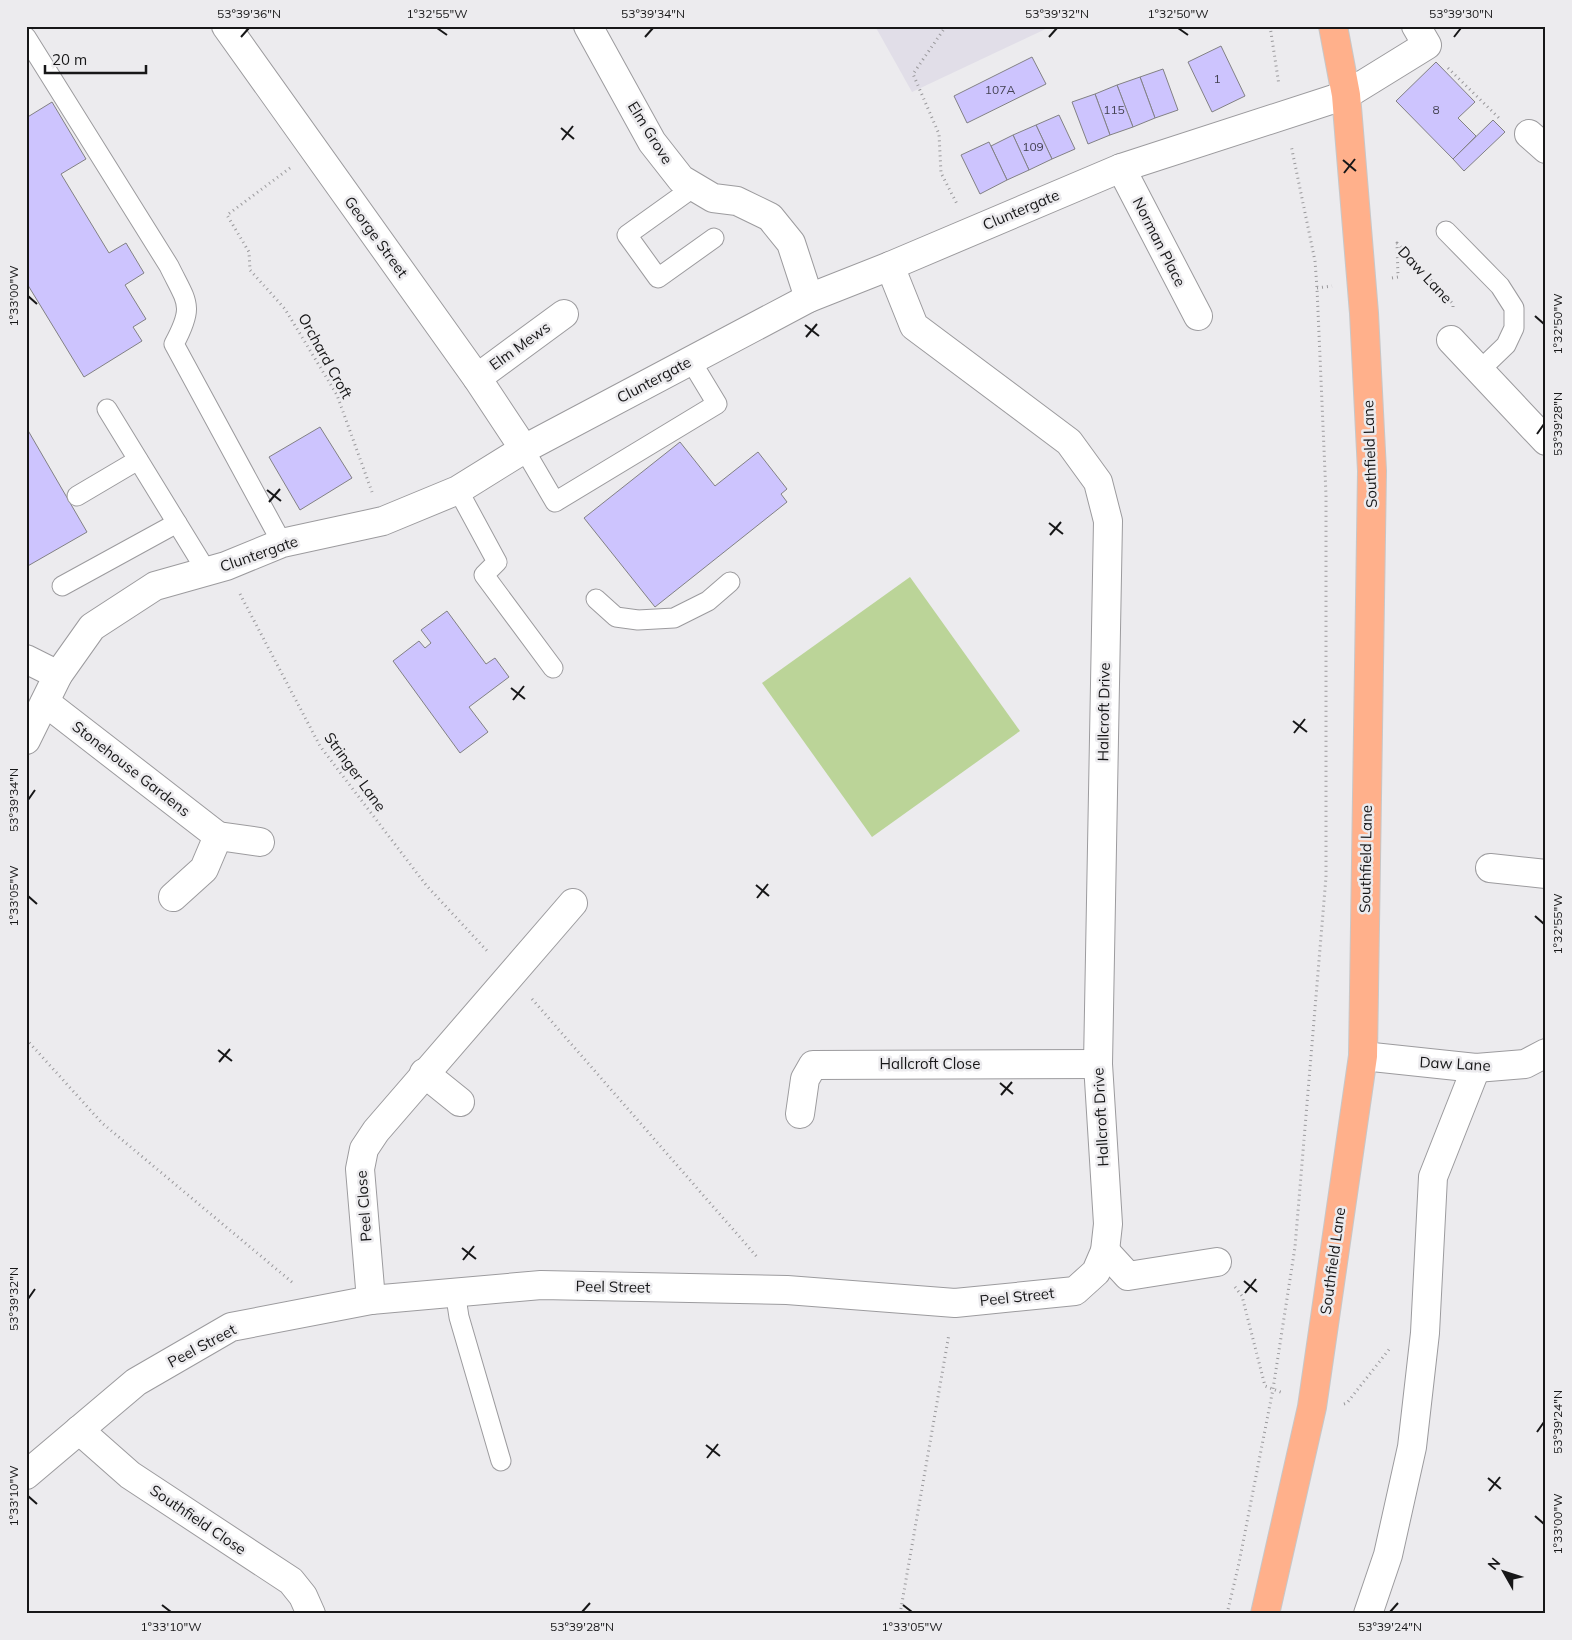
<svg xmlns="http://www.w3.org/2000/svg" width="1572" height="1640" font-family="Mulish,sans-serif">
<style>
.built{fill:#e1dee8}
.green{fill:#bbd498}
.building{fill:#cdc4fe;stroke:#828184}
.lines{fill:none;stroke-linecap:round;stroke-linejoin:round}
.service-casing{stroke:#9c9b9e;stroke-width:21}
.minor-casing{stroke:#9c9b9e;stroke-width:30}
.tertiary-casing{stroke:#9c9b9e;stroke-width:30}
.trunk-casing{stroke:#c7c7c8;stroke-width:30}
.path{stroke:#9a999c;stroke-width:3;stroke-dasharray:1 4;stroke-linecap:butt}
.service{stroke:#fff;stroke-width:19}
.minor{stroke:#fff;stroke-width:28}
.tertiary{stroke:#fff;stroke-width:28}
.trunk{stroke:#ffb08b;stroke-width:28}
.ticks{fill:none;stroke:#171718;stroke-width:2}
.labels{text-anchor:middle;stroke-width:5;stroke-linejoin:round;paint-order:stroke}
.number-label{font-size:12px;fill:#444252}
.street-label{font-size:15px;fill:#171718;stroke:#ecebee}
.neatline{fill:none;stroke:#171718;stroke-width:2}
.ticks-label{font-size:12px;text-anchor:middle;fill:#171718}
</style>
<rect width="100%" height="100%" fill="#ecebee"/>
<!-- built -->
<path class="built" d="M875,26H1052L912,92Z"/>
<!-- green -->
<path class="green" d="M910,577L1020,731L872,837L762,683Z"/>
<!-- building -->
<g class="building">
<path d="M1221,46L1245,96L1212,112L1188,62Z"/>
<path d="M1032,57L1046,84L967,123L954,96Z"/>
<path d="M1436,62L1475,102L1458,118L1476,136L1453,159L1396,101Z"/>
<path d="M1163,69L1178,110L1155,118L1140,77Z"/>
<path d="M1140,77L1155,118L1133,127L1117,85Z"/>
<path d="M1117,85L1133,127L1110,135L1095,94Z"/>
<path d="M1095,94L1110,135L1088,144L1072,102Z"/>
<path d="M52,102L86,159L61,174L109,253L126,243L144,273L125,285L146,319L133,327L142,341L84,377L26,282V118Z"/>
<path d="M1059,115L1075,149L1052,159L1036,125Z"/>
<path d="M1493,120L1505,132L1464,171L1453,159Z"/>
<path d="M1036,125L1052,159L1029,170L1013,135Z"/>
<path d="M1013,135L1029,170L1007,180L991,146Z"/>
<path d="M989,142L1007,180L980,194L961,155Z"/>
<path d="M26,427L87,532L26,567Z"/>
<path d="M320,427L352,478L300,510L269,457Z"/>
<path d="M680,442L715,486L758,452L787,489L781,494L787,502L655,607L584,518Z"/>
<path d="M447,611L486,664L495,658L509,677L469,707L488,732L460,753L393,661L419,641L425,648L431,643L421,630Z"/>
</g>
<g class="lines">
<!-- service casing -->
<g class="service-casing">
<g id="service">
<path d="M26,37L169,266C187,303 195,305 174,344L282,543"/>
<path d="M694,187L627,235L658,278L714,238"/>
<path d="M1446,231L1500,286L1514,308V328L1506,345L1479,371"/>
<path d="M107,409L207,572"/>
<path d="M524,449L555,502L717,404L691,361"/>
<path d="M458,490L497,562L484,575L553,668"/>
<path d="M77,496L138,460"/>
<path d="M62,586L177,523"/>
<path d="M596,599L616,617L638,620L674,618L708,601L730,582"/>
<path d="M455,1291L459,1317L501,1461"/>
</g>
</g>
<!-- minor casing -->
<g class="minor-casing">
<g id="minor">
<path d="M226,26L477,378L524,449"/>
<path d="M588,26L652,142L681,179L713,198L737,201L770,217L791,243L809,298"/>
<path d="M1346,95L1427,45L1416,26"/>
<path d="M1529,134L1546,149"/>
<path d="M1121,168L1198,316"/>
<path d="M1451,340L1546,441"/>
<path d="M477,378L564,314"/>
<path d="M26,659L58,675"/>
<path d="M45,702L218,836L204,869L173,897"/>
<path d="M218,836L260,842"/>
<path d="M1490,868L1546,874"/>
<path d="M424,1073L460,1102"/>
<path d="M800,1114L805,1079L813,1065L1098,1064"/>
<path d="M1105,1251L1128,1276L1217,1262"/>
<path d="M371,1300L360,1169L364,1149L376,1131L573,903"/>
<path d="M79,1430L130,1475L291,1581L303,1596L311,1614"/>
<path d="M26,1475L136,1382L231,1327L371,1300L541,1285L787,1290L955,1303L1075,1291L1096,1272L1105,1251L1108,1224L1098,1064L1108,521L1098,482L1069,442L914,326L890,266"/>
<path d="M1368,1614L1388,1555L1412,1447L1425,1333L1433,1177L1476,1068"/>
</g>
</g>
<!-- tertiary casing -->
<g class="tertiary-casing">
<g id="tertiary">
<path d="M26,740L58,675L92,627L155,586L226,566L282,543L383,521L458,490L524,449L809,298L890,266L1121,168L1346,95"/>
<path d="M1363,1056L1476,1068L1525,1064L1546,1053"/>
</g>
</g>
<!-- trunk casing -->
<g class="trunk-casing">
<path id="trunk" d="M1265,1614L1312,1407L1363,1056L1372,471L1364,313L1346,95L1333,26"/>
</g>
<!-- path -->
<g class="path">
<path d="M946,26L913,74L939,134L941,173L957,204"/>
<path d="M1270,26L1279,85"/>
<path d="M1448,68L1501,120"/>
<path d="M290,168L227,215L249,252L250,270L285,309L337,395L372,492"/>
<path d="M1392,278L1398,277L1397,243L1453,304V310"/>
<path d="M1317,288L1332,286"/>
<path d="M240,594L320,746L426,885L489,953"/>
<path d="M532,999L758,1258"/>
<path d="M26,1039L102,1123L293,1283"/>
<path d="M1235,1287L1242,1296L1265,1386L1283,1393"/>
<path d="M1344,1404L1347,1403L1391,1347"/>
<path d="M900,1614L949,1334"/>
<path d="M1227,1614L1239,1563L1273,1389L1295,1247L1326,877V495L1317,288L1315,261L1291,145"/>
</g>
<!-- service -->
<use href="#service" class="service"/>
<!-- minor -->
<use href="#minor" class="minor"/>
<!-- tertiary -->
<use href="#tertiary" class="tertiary"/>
<!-- trunk -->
<use href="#trunk" class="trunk"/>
</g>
<!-- ticks -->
<path class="ticks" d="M437,28L447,35M1178,28L1188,35M241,37L249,28M645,37L653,28M1049,37L1057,28M1454,37L1461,28M561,128L574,139M562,140L573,126M1343,160L1356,171M1344,173L1355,159M28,296L37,304M1535,316L1544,324M805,325L819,336M806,337L817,324M1537,434L1544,424M267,490L281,501M269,502L280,489M1049,523L1063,534M1050,535L1061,522M511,688L525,699M513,700L524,686M1293,721L1307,732M1294,733L1305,719M28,800L35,790M756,885L769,896M28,896L37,904M757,898L768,884M1535,916L1544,924M218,1050L232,1061M219,1062L230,1049M1000,1083L1013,1094M1001,1095L1012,1082M462,1248L476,1259M463,1260L474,1246M1244,1281L1257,1292M1245,1293L1256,1279M28,1299L35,1289M1537,1432L1544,1422M706,1445L720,1456M707,1458L718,1444M1488,1478L1501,1489M1489,1491L1500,1477M28,1496L37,1504M1535,1516L1544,1524M162,1605L171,1612M903,1605L912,1612M582,1612L590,1603M1390,1612L1398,1603"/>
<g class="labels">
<!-- number labels -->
<g class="number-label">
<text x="1217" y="83">1</text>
<text x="1000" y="94">107A</text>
<text x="1114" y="114">115</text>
<text x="1436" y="114">8</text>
<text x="1033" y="151">109</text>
</g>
<!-- street labels -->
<g class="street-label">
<text transform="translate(650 133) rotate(58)" y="5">Elm Grove</text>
<text transform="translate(1021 210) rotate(-23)" y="5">Cluntergate</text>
<text transform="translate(376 237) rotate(54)" y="5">George Street</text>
<text transform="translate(1159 242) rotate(63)" y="5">Norman Place</text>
<text transform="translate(1425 275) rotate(47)" y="5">Daw Lane</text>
<text transform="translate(520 346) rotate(-36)" y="5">Elm Mews</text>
<text transform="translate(325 356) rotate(61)" y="5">Orchard Croft</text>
<text transform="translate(654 380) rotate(-28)" y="5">Cluntergate</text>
<text transform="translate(1370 454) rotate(-92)" y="5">Southfield Lane</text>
<text transform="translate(259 554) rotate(-19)" y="5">Cluntergate</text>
<text transform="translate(1104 712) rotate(-89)" y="5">Hallcroft Drive</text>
<text transform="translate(131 769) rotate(38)" y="5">Stonehouse Gardens</text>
<text transform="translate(355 772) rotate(54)" y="5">Stringer Lane</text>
<text transform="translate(1366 859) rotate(-89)" y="5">Southfield Lane</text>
<text x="930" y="1069">Hallcroft Close</text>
<text transform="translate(1455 1064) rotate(3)" y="5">Daw Lane</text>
<text transform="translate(1101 1117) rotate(-93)" y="5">Hallcroft Drive</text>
<text transform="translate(364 1206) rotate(-94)" y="5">Peel Close</text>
<text transform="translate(1333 1261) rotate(-82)" y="5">Southfield Lane</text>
<text transform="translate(613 1287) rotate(1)" y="5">Peel Street</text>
<text transform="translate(1017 1297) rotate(-6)" y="5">Peel Street</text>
<text transform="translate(202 1346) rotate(-28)" y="5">Peel Street</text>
<text transform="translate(198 1520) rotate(34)" y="5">Southfield Close</text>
</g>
</g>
<!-- border -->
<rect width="1572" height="1640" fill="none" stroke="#ecebee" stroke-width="55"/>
<!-- north arrow -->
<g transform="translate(1504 1572) rotate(309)" stroke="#ecebee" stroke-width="4" paint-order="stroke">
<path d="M0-4L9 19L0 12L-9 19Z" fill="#171718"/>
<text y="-8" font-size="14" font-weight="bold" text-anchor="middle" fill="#171718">N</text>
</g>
<!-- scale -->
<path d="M45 65v8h101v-8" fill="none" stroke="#171718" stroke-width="2.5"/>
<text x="52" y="65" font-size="15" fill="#171718" stroke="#ecebee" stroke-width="4" paint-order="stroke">20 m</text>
<rect x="28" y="28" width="1516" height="1584" class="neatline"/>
<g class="ticks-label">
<text x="249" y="18">53°39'36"N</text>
<text x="437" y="18">1°32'55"W</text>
<text x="653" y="18">53°39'34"N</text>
<text x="1057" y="18">53°39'32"N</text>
<text x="1178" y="18">1°32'50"W</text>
<text x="1461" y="18">53°39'30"N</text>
<text transform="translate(14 296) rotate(-90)" y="4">1°33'00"W</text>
<text transform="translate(1558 324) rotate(-90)" y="4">1°32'50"W</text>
<text transform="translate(1558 424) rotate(-90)" y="4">53°39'28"N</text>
<text transform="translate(14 800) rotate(-90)" y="4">53°39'34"N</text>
<text transform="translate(14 896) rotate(-90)" y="4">1°33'05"W</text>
<text transform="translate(1558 924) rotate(-90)" y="4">1°32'55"W</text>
<text transform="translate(14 1299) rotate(-90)" y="4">53°39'32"N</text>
<text transform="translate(1558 1422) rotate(-90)" y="4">53°39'24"N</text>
<text transform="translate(14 1496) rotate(-90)" y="4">1°33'10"W</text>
<text transform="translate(1558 1524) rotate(-90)" y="4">1°33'00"W</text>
<text x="171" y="1631">1°33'10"W</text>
<text x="582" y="1631">53°39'28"N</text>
<text x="912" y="1631">1°33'05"W</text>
<text x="1390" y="1631">53°39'24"N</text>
</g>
</svg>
